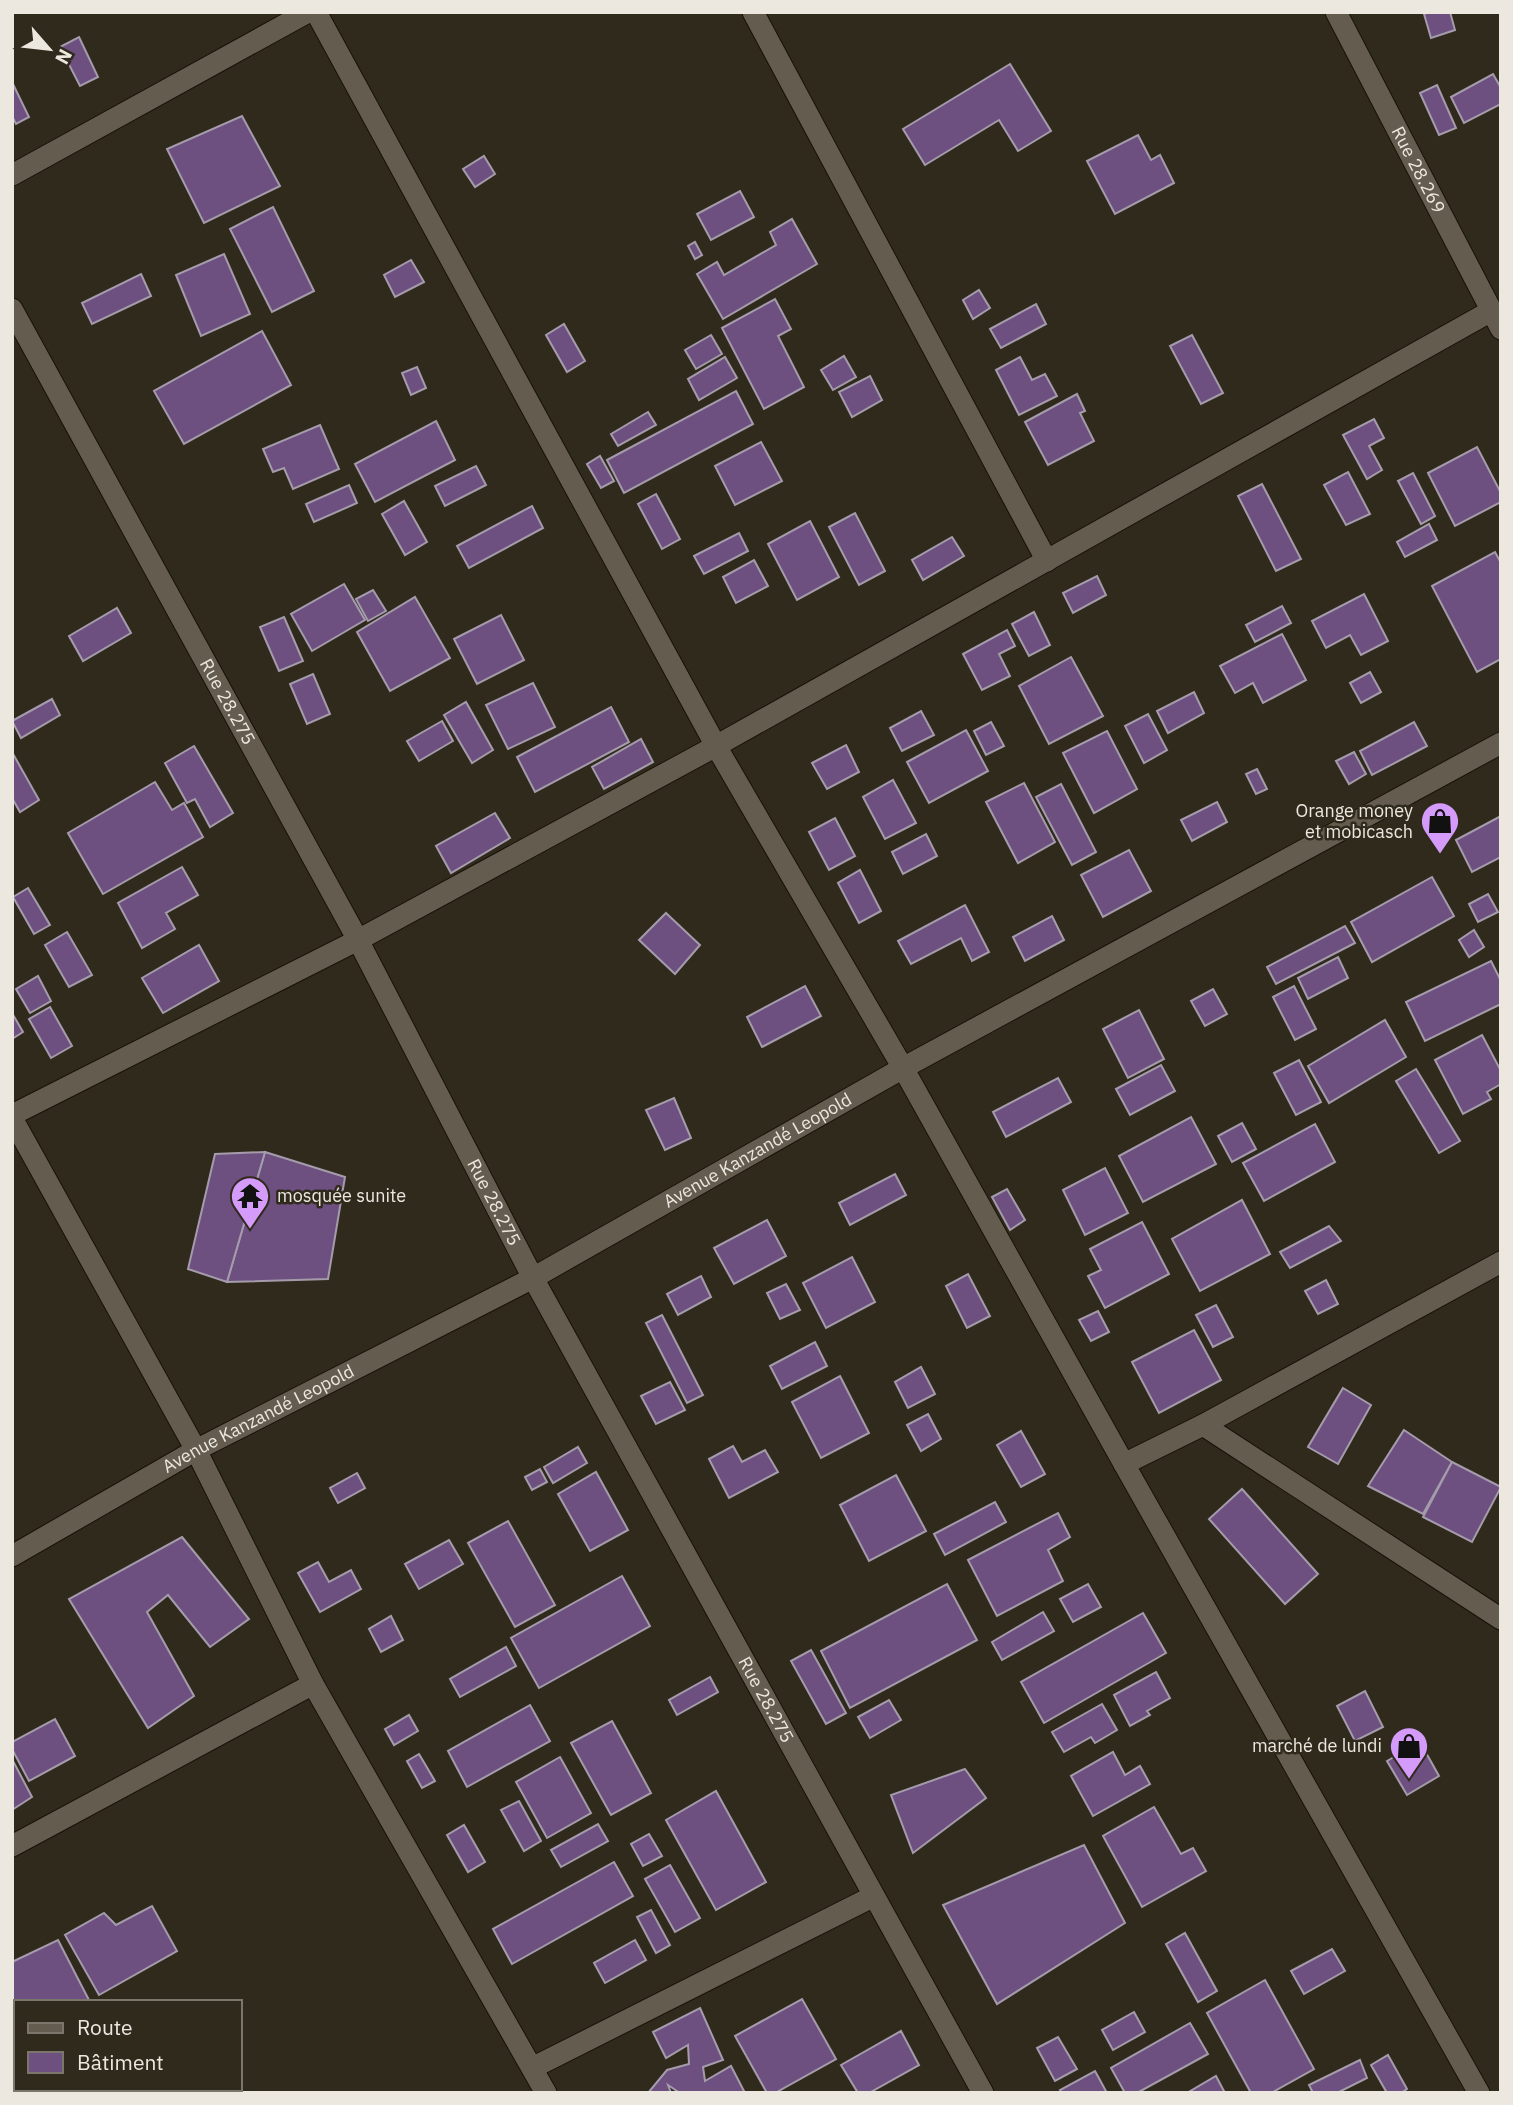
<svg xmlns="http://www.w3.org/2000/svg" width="1513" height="2105" font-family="'IBM Plex Sans',sans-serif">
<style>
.building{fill:#6d4f80;stroke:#a49cab;stroke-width:2}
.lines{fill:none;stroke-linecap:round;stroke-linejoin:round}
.lane-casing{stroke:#181207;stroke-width:23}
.street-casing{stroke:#181207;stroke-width:23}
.lane{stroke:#645d4f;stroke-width:21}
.street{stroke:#645d4f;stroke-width:21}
.labels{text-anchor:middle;stroke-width:5;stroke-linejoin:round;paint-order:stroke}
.street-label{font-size:18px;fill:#ece8e0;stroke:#302a1d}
.poi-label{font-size:18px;fill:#ece8e0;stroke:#302a1d;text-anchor:end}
</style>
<rect width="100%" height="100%" fill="#302a1d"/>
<!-- building -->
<g class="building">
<path d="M1430,12H1450L1455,30L1431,38L1424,14Z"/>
<path d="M79,37L98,77L80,86L60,47Z"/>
<path d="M1010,64L1051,131L1018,151L999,120L925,165L903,129Z"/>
<path d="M1493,74L1501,88V104L1464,123L1451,97Z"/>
<path d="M12,82L29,117L16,124L12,116Z"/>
<path d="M1437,85L1456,128L1439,135L1420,93Z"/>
<path d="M242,116L280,186L204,223L167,149Z"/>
<path d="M1138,135L1151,160L1160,155L1174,183L1115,214L1087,161Z"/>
<path d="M484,156L495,174L475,187L463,169Z"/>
<path d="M740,191L754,217L711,240L697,214Z"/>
<path d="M273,207L314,291L272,312L230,229Z"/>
<path d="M792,219L817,264L723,319L697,274L717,262L724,275L776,245L770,232Z"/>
<path d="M695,242L702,255L695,259L688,246Z"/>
<path d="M224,254L250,314L201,336L176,275Z"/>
<path d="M411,260L424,282L395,297L384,275Z"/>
<path d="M141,274L151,296L92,324L82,303Z"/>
<path d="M979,290L990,308L973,319L963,300Z"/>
<path d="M775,299L791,329L778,336L804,387L764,409L722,328Z"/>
<path d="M1036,304L1046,324L1001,348L990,329Z"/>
<path d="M564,324L585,361L567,372L546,335Z"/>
<path d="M262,331L291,385L184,444L154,391Z"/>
<path d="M711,335L722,354L696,369L685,350Z"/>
<path d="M1192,335L1223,393L1201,404L1170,346Z"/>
<path d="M844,356L856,377L833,390L821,370Z"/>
<path d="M725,357L737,378L699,400L688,379Z"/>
<path d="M1020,357L1032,380L1045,374L1057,396L1019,415L996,370Z"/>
<path d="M417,367L426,388L411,395L402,373Z"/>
<path d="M870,376L882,400L852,417L839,392Z"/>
<path d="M736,391L753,424L624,493L607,460Z"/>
<path d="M1077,394L1085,411L1080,413L1094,441L1048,465L1025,422Z"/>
<path d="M648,412L656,425L618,446L611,434Z"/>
<path d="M1374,419L1384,438L1369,446L1382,470L1367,479L1343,435Z"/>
<path d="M436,421L455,460L375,502L355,464Z"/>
<path d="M320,425L339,469L293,489L284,468L273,472L263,449Z"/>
<path d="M761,442L782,481L735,505L715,466Z"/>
<path d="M1477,447L1501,493V502L1455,526L1428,473Z"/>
<path d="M600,456L614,481L601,488L587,464Z"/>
<path d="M476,466L486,485L445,506L435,486Z"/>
<path d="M1348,472L1370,514L1346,525L1324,485Z"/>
<path d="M1413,473L1435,516L1421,524L1398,481Z"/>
<path d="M1262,484L1301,559L1276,571L1238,496Z"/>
<path d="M349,485L357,503L314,522L306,504Z"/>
<path d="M656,494L680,539L662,549L638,504Z"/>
<path d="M404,501L427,542L405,555L382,514Z"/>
<path d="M532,506L543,528L469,568L457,546Z"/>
<path d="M855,513L885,571L859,585L829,527Z"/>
<path d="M810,521L839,577L797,600L768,544Z"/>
<path d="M1429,524L1437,540L1405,557L1397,542Z"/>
<path d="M739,533L748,551L704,574L694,556Z"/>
<path d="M952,537L964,556L923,580L912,560Z"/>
<path d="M1495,552L1501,563V659L1477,672L1432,586Z"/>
<path d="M754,560L768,586L736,603L723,577Z"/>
<path d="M1097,576L1106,595L1073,613L1063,593Z"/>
<path d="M344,584L365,620L312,651L291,614Z"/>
<path d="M373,590L386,611L368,621L356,599Z"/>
<path d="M1364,594L1388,641L1361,655L1350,635L1326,648L1312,621Z"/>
<path d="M415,597L450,658L390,691L357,632Z"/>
<path d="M1282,606L1291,623L1255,642L1246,625Z"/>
<path d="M117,608L131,633L83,661L69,636Z"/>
<path d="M1034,612L1050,645L1029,656L1012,624Z"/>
<path d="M501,615L524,660L477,684L454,639Z"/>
<path d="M284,617L303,661L279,671L260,627Z"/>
<path d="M1007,630L1015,646L999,654L1010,676L982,690L963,654Z"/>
<path d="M1282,634L1306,680L1263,703L1253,683L1235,693L1220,666Z"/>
<path d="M1071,657L1103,716L1049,744L1019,686Z"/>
<path d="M1370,672L1381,692L1361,703L1350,683Z"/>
<path d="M313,674L330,714L307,724L290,684Z"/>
<path d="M533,683L555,727L508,749L486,705Z"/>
<path d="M1194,692L1204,713L1168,733L1157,711Z"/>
<path d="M52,699L60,715L21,738L12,721Z"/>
<path d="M466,702L493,750L472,763L444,715Z"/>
<path d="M611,707L629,742L535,792L517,757Z"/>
<path d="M921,711L934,735L902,751L890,728Z"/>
<path d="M1148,714L1167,750L1144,763L1125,726Z"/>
<path d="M442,721L453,741L419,761L407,741Z"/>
<path d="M991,722L1004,746L986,755L974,731Z"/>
<path d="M1414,722L1427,746L1372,775L1360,751Z"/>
<path d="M966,730L988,771L929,803L907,762Z"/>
<path d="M1107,731L1137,789L1094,813L1063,753Z"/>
<path d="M641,739L653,762L604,789L592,767Z"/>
<path d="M846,745L859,772L827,789L812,763Z"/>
<path d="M194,746L233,813L210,827L195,799L187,803L165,763Z"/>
<path d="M12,752L39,800L20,812L12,798Z"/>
<path d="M1354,752L1366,774L1349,784L1336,761Z"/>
<path d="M1257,769L1267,789L1256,794L1246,774Z"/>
<path d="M893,780L916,823L885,839L863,797Z"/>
<path d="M155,782L172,810L184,803L203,837L103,894L68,833Z"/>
<path d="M1024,783L1055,842L1018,863L986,802Z"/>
<path d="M1061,784L1096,852L1072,865L1036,797Z"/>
<path d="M1217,802L1227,822L1192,841L1181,820Z"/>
<path d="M495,813L510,838L451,873L436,846Z"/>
<path d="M1501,816V857L1472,872L1456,840Z"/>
<path d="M835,818L855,856L829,870L809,832Z"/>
<path d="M926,834L937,856L903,874L892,852Z"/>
<path d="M1129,850L1151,891L1103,917L1081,875Z"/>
<path d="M182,867L198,895L166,913L175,929L142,948L118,903Z"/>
<path d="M860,870L881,911L859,923L838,883Z"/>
<path d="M1432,877L1454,916L1372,962L1351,922Z"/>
<path d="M28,888L50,925L34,934L13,897Z"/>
<path d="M1488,894L1498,912L1478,922L1469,904Z"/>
<path d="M965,905L989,952L972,961L961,938L911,964L898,941Z"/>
<path d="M666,913L700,945L675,974L639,940Z"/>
<path d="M1052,916L1064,940L1025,961L1013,937Z"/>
<path d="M1345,926L1355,943L1276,984L1267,967Z"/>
<path d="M1474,930L1484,947L1469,957L1459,940Z"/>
<path d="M67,932L92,975L69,987L45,945Z"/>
<path d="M199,945L219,981L163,1013L142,978Z"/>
<path d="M1338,957L1348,978L1308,999L1298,978Z"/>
<path d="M1491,961L1501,981V1004L1425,1041L1406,1002Z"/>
<path d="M38,976L51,1001L30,1013L16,989Z"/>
<path d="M805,986L821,1016L762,1047L747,1017Z"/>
<path d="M1294,986L1316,1029L1295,1040L1273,997Z"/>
<path d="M1213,989L1227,1014L1205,1026L1191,1001Z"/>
<path d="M50,1007L72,1046L51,1058L29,1019Z"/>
<path d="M1139,1010L1164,1059L1128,1078L1103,1029Z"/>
<path d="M12,1013L23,1032L12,1039Z"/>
<path d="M1385,1020L1406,1057L1329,1103L1308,1066Z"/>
<path d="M1482,1035L1501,1071V1084L1487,1092L1491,1099L1463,1114L1435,1060Z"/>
<path d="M1299,1060L1321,1102L1296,1115L1274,1073Z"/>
<path d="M1161,1065L1175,1091L1130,1115L1116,1089Z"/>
<path d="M1416,1069L1460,1141L1439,1153L1396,1081Z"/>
<path d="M1058,1078L1071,1102L1006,1137L993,1112Z"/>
<path d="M674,1098L691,1138L665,1150L646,1110Z"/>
<path d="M1191,1117L1216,1164L1143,1202L1119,1156Z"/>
<path d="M1242,1123L1256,1149L1232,1162L1218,1136Z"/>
<path d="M1315,1124L1335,1162L1264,1201L1243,1163Z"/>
<path d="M265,1152L345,1177L328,1279L227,1282Z"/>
<path d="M265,1152L227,1282L188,1269L215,1154Z"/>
<path d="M1105,1168L1128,1213L1085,1235L1063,1190Z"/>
<path d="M895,1174L906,1195L850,1225L839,1203Z"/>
<path d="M1007,1189L1025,1220L1010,1230L992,1197Z"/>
<path d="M1242,1200L1270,1254L1200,1291L1172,1239Z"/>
<path d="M767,1220L786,1256L734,1284L714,1248Z"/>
<path d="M1142,1222L1169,1274L1105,1308L1088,1276L1101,1270L1090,1249Z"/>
<path d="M1329,1226L1341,1241L1290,1268L1280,1252Z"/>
<path d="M852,1257L875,1302L826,1328L803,1283Z"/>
<path d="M968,1274L990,1316L967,1328L946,1286Z"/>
<path d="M701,1276L711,1297L678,1315L667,1294Z"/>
<path d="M1326,1280L1338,1304L1318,1314L1305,1291Z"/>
<path d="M786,1284L800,1310L780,1319L767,1293Z"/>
<path d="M1216,1305L1233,1337L1213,1347L1196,1315Z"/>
<path d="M1098,1311L1109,1332L1091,1341L1079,1320Z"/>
<path d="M662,1315L703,1395L687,1403L646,1323Z"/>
<path d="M1194,1330L1221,1380L1159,1413L1132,1362Z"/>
<path d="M815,1342L827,1366L782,1389L770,1366Z"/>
<path d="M921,1367L935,1394L908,1408L895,1382Z"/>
<path d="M840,1376L869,1433L821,1458L792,1402Z"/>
<path d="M670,1382L685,1410L656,1424L641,1396Z"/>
<path d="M1343,1388L1371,1405L1338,1464L1308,1447Z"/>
<path d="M928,1414L941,1439L921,1451L907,1425Z"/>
<path d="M1404,1430L1452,1462L1423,1514L1368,1486Z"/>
<path d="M1021,1431L1045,1474L1021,1487L997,1445Z"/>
<path d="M733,1446L742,1462L765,1450L778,1472L729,1498L709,1459Z"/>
<path d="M578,1447L587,1463L553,1483L544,1467Z"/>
<path d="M1452,1462L1501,1487L1472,1542L1423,1517Z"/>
<path d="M540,1469L547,1482L532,1490L525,1477Z"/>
<path d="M596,1472L628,1530L590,1551L558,1494Z"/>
<path d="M357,1473L365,1488L338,1503L330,1488Z"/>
<path d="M896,1475L926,1531L869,1561L840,1505Z"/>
<path d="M1242,1489L1318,1574L1285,1604L1209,1519Z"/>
<path d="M995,1502L1006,1522L945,1555L934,1534Z"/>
<path d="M1058,1513L1070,1537L1048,1550L1063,1581L997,1616L968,1560Z"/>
<path d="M508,1521L555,1605L515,1627L468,1543Z"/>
<path d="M182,1537L249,1619L210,1647L168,1595L147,1612L194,1696L148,1728L69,1599Z"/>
<path d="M449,1540L463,1564L419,1589L405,1564Z"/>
<path d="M318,1562L329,1582L351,1570L361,1589L320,1612L298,1573Z"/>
<path d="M622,1576L650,1626L539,1688L511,1638Z"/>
<path d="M947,1584L977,1640L850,1708L821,1651Z"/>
<path d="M1088,1584L1101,1607L1073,1622L1060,1599Z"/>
<path d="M1043,1612L1054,1631L1002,1660L992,1642Z"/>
<path d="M1143,1613L1166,1653L1044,1723L1021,1682Z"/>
<path d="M391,1616L403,1640L381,1652L369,1629Z"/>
<path d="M506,1647L516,1666L460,1697L450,1679Z"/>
<path d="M811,1650L846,1713L826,1724L791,1661Z"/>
<path d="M1156,1672L1170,1698L1147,1711L1150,1715L1130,1726L1114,1695Z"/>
<path d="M710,1677L718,1692L677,1715L669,1700Z"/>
<path d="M1365,1691L1383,1727L1355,1741L1337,1706Z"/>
<path d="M889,1700L901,1720L870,1738L858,1717Z"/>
<path d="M1102,1704L1117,1730L1095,1743L1091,1737L1064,1752L1052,1732Z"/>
<path d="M530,1705L550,1741L467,1787L448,1751Z"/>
<path d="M409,1715L418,1731L394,1745L385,1729Z"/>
<path d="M55,1719L75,1756L29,1781L12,1749V1742Z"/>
<path d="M612,1721L651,1793L611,1815L571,1743Z"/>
<path d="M1420,1742L1439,1776L1407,1795L1387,1761Z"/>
<path d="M1113,1752L1125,1775L1140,1766L1150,1784L1093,1816L1071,1776Z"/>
<path d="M419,1754L435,1781L422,1788L407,1761Z"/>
<path d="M560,1757L591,1813L547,1838L516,1782Z"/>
<path d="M12,1759L32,1797L12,1810Z"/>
<path d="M965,1769L986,1798L913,1853L891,1795Z"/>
<path d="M716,1791L766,1882L716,1910L666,1820Z"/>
<path d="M519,1801L541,1841L524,1851L501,1810Z"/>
<path d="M1154,1807L1181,1854L1193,1848L1206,1871L1142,1907L1103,1836Z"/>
<path d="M598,1824L608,1841L561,1867L551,1850Z"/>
<path d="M464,1825L485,1862L468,1872L447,1835Z"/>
<path d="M649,1834L662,1856L643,1866L631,1844Z"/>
<path d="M1084,1845L1125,1923L997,2004L943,1905Z"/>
<path d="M614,1862L633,1896L512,1964L493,1929Z"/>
<path d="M670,1865L700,1918L675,1932L645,1879Z"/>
<path d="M152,1906L177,1951L99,1995L65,1935L104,1913L116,1925Z"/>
<path d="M651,1910L670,1945L656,1953L637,1917Z"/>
<path d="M1185,1933L1217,1991L1198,2002L1166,1944Z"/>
<path d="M58,1940L90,2002H16V2046L12,2048V1962Z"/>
<path d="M635,1940L646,1960L605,1983L594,1963Z"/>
<path d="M1332,1949L1345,1971L1304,1994L1291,1971Z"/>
<path d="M1265,1980L1314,2069L1271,2093H1251L1207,2013Z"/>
<path d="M802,1999L836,2059L775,2093H767L735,2036Z"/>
<path d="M700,2008L723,2060L703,2067L705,2081L731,2066L745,2093H680L668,2085L671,2093H648L667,2070L689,2064L688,2045L666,2058L653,2032Z"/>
<path d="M1134,2012L1145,2032L1113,2050L1102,2030Z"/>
<path d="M1190,2023L1208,2054L1137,2093H1125L1111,2068Z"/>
<path d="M901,2031L919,2065L869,2093H858L841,2065Z"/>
<path d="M1058,2037L1077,2069L1055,2081L1037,2048Z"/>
<path d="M1388,2055L1407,2089L1401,2093H1387L1371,2065Z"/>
<path d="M1360,2060L1367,2078L1337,2093H1313L1309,2085Z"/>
<path d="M1095,2071L1107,2093H1062L1060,2090Z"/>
<path d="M1216,2076L1225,2093H1187Z"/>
<path d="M16,2085V2089H142L144,2093H12V2087Z"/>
</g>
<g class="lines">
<!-- lane casing -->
<g class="lane-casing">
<path id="lane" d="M1203,1425L1501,1619"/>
</g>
<!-- street casing -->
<g class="street-casing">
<g id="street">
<path d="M316,12L716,746L903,1068L1124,1464L1479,2093"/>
<path d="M753,12L1047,561"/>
<path id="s1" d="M1336,12L1501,329"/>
<path d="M12,175L308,12"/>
<path id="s2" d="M12,309L358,940L533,1278L983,2093"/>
<path d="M12,1115L358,940L716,746L1491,311"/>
<path d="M12,1118L196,1450L313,1684L546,2093"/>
<path d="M1124,1464L1203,1425L1501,1262"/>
<path id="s3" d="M12,1556L196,1450L533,1278L903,1068L1501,743"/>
<path d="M12,1846L313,1684"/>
<path d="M532,2068L874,1896"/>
</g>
</g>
<!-- lane -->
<use href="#lane" class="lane"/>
<!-- street -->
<use href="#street" class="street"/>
</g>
<!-- icons -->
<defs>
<g id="shop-pin" transform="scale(2.0125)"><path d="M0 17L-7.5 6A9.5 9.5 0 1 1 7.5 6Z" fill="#d59bfb" stroke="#302a1d"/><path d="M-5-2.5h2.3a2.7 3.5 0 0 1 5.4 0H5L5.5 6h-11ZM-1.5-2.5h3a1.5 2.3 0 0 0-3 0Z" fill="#111"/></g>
<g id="temple-pin" transform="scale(2.0125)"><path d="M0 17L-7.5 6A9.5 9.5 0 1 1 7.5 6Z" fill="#d59bfb" stroke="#302a1d"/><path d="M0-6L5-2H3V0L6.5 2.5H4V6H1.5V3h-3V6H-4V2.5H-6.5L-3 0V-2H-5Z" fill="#111"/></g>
</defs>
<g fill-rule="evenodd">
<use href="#shop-pin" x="1440" y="821"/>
<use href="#temple-pin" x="250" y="1196"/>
<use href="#shop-pin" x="1409" y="1746"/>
</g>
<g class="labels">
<!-- street labels -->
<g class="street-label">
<text dy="6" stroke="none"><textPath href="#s1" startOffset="178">Rue 28.269</textPath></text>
<text dy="6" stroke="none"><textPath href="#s2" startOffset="448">Rue 28.275</textPath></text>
<text dy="6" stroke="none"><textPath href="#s3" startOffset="849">Avenue Kanzandé Leopold</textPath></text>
<text dy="6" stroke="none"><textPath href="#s2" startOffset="1015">Rue 28.275</textPath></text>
<text dy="6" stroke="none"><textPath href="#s3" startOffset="282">Avenue Kanzandé Leopold</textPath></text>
<text dy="6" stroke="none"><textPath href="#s2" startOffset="1582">Rue 28.275</textPath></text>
</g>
<!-- poi labels -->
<g class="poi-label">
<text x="1413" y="817">Orange money<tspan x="1413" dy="21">et mobicasch</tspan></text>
<text x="277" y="1202" text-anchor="start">mosquée sunite</text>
<text x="1382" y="1752">marché de lundi</text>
</g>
</g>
<!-- border -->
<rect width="1513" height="2105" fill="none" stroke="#ece8e0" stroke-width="28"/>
<!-- legend -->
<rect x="14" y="2000" width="228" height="91" fill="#302a1d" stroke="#7b766b" stroke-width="2"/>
<rect x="28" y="2023" width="35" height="10" fill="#645d4f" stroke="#7b766b" stroke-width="2"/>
<text x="77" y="2035" font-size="21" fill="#ece8e0">Route</text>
<rect x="28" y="2052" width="35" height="21" fill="#6d4f80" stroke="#7b766b" stroke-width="2"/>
<text x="77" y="2070" font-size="21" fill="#ece8e0">Bâtiment</text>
<!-- north arrow -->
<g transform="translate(49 49) rotate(118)" stroke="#302a1d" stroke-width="5" paint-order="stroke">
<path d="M0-5L12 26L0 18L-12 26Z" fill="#ece8e0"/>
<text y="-10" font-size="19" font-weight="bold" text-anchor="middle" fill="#ece8e0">N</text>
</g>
</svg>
